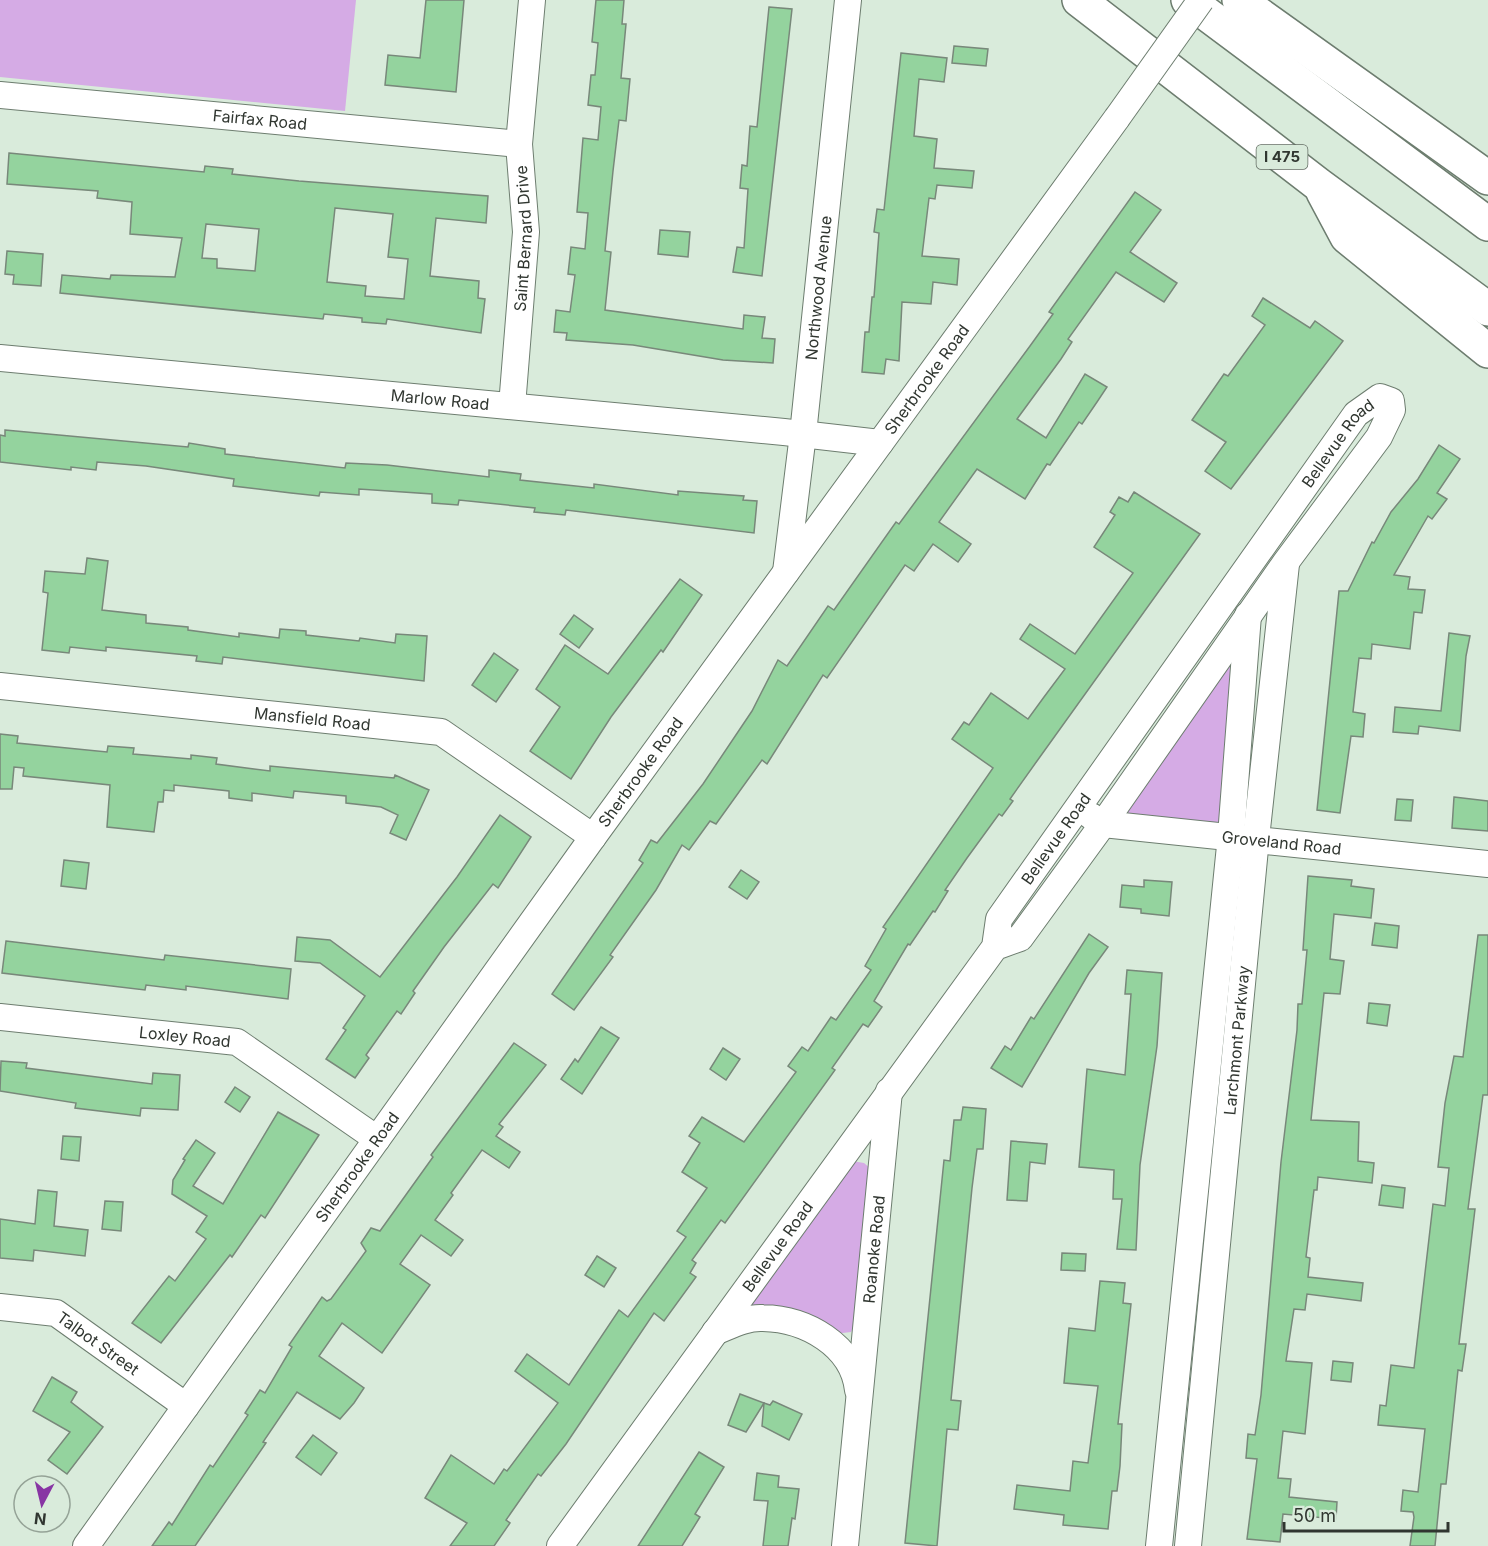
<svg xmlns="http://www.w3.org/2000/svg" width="1488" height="1546" font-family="Inter,sans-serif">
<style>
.green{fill:#d5abe5}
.building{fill:#94d39e;stroke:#78887a;stroke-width:1.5;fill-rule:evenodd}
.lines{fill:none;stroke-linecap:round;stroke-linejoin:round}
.minor-casing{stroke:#6d7d6f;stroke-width:28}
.highway-casing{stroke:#6d7d6f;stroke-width:36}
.minor{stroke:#fff;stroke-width:26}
.highway{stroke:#fff;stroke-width:33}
.minor-bridge-casing{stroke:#6d7d6f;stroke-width:28;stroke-linecap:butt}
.minor-bridge{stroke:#fff;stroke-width:26}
.labels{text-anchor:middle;stroke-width:5;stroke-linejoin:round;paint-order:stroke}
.shield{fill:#d9ebdb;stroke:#636c63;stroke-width:1.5}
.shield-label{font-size:15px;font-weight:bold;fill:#303630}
.street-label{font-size:16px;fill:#303630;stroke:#d9ebdb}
</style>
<rect width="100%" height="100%" fill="#d9ebdb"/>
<!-- green -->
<g class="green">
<path d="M0,0H356L345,111L0,77Z"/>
<path d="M1233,657L1226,829L1111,821Z"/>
<path d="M852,1161L864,1163L870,1168L855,1323L851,1332L834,1334L742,1307Z"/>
</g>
<!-- building -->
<g class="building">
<path d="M426,0H464L456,92L385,85L388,55L420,58Z"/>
<path d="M596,0H624L622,24H626L621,78L630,79L626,121L619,120L613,171L605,251L611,252L605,310L743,329L744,315L765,317L762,338L775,339L773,363L723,360L633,345L566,340L567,333L554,332L556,310L570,312L575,275L568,274L571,247L585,249L588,213L577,212L583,138L598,140L601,107L588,105L591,75H595L598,43L592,42Z"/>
<path d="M769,7L792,9L762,276L733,272L737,247L744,248L748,189L740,188L742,165L747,166L750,126L757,127Z"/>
<path d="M954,46L988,49L986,66L952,63Z"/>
<path d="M901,53L947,58L944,82L919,79L914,136L937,139L934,168L974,171L972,188L937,185L935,199L929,198L922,256L959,259L957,285L933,282L931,304L902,302L899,361L886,359L884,374L862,372L865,332H869L872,297H874L879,233L874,232L877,209L884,210Z"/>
<path d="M9,153L204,172L205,166L233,169L232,174L299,181L488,196L486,223L436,218L430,276L479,281L478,298L485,299L481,333L387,319L386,324L362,322V318L324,314L323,319L60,293L62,275L110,279L111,275L175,277L182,238L130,234L132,202L97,198L98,191L7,184ZM335,208L393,214L388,257L408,259L404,299L365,296L366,286L327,282ZM206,224L259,229L255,271L217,268V259L202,258Z"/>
<path d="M1135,192L1161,210L1130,252L1177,283L1164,302L1116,272L1068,339L1072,342L1061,359L1017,419L1046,438L1085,374L1107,387L1097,402L1082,424L1079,422L1050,465L1047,464L1025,499L977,469L939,522L971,544L958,562L933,544L914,571L905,565L827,678L823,675L767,764L762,760L716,824L710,821L689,850L682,845L656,890L610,955L613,957L574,1010L552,994L643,863L639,860L651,840L657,843L703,784L752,711L778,660L787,666L828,606L834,610L896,522L899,524L1030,346L1053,314L1049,312Z"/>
<path d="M660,230L690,232L688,257L658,254Z"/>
<path d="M7,251L43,254L41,286L13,284L14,275L5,274Z"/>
<path d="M1263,298L1310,328L1315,321L1343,341L1231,489L1205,471L1226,442L1192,420L1224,374L1228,376L1265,325L1252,316Z"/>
<path d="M5,430L188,447L189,443L225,449V454L345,468L346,463L387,465L489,477V470L521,474L520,480L594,488V484L678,495V491L744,496L743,500L757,501L754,533L566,510L565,515L534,512L535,508L459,500L458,505L432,503V494L359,489V495L320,492L319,496L291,493L233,486L234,479L146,466L97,462L96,470L71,467V470L0,462V435L5,436Z"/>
<path d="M1439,445L1460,459L1437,493L1447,499L1432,519L1428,516L1394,575L1410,577L1408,589L1425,590L1422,613L1414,612L1410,649L1372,644L1371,659L1359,658L1353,712L1365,714L1363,737L1351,736L1340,813L1317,810L1339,591H1348L1372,542L1374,543L1391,512L1418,479Z"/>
<path d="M1134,492L1200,534L1037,761L1010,799L1013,801L1002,816L999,814L967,858L945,890L948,891L935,912L933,911L910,945L908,944L874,1001L882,1007L868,1027L863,1024L832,1068L835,1070L725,1223L721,1220L692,1260L696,1263L690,1273L696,1277L664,1321L654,1313L566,1444L541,1476L538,1474L506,1520L510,1523L494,1546H450L467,1523L425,1498L451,1455L494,1484L504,1469L507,1471L558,1403L515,1371L527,1354L569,1385L619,1310L628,1317L686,1237L677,1231L707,1188L682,1172L700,1143L689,1136L702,1117L744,1142L796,1072L788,1066L802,1047L808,1051L831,1017L836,1020L871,970L865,966L886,929L883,927L993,768L952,739L964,722L969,725L991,693L1028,719L1044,697L1065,669L1020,639L1030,624L1075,654L1133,573L1094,547L1115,515L1110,512L1119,497L1128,502Z"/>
<path d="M87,558L108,561L102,610L146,615V623L188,627V630L239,637V633L279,638L280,629L306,631V635L359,641L360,638L395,643L396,634L427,636L424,681L223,657L222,664L196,661L197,656L106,647V651L70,647L69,653L42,650L48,593L43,592L45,571L85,574Z"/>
<path d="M680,579L702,595L663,652L661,650L611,717L571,779L530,751L560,707L536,689L565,645L608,674Z"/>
<path d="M574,615L593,629L579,648L560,634Z"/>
<path d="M1449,633L1470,636L1466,656L1460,731L1419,726L1418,734L1393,732L1395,707L1441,711Z"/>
<path d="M494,653L518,670L496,702L472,685Z"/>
<path d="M0,734L18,736L17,743L107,752L108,746L134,748L133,754L191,759V755L217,758L216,764L270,771V766L394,778L395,775L429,790L406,840L390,833L398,815L381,807L346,803V796L294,791L293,798L252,793V801L229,798V791L174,785V791L164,790L163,802H158L154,832L107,827L110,785L23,776L24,768L14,767L12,789H0Z"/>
<path d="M1454,797L1488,801V831L1452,828Z"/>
<path d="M1397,799L1413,800L1411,821L1395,820Z"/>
<path d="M500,815L531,837L498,888L493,884L444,947L413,991L415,993L401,1014L397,1011L366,1055L369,1058L355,1078L326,1059L346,1030L343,1028L365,996L320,963L295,961L297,937L330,940L380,977L457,877Z"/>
<path d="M64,860L89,863L86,889L61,886Z"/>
<path d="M741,870L759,882L747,899L729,887Z"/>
<path d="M1308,876L1352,880L1351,886L1374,889L1371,918L1334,914L1330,959L1344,961L1340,994L1324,993L1311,1120L1359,1122L1358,1161L1374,1163L1372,1183L1318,1177L1317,1190H1314L1306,1257L1310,1258L1308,1277L1363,1283L1361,1301L1307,1294L1305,1310L1294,1309L1286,1361L1312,1363L1305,1434L1283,1431L1278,1478L1291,1479L1289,1497L1337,1502L1336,1519L1283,1514L1280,1542L1247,1539L1257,1459L1246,1458L1248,1434L1255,1435L1261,1395L1281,1162L1297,1030L1298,1004H1302L1307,950H1303Z"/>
<path d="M1144,880L1172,882L1169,916L1141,913V909L1120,907L1122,885L1144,887Z"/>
<path d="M1375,923L1399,926L1397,948L1372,945Z"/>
<path d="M1089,934L1108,947L1089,973L1022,1087L991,1068L1005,1046L1011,1050L1031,1017L1034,1019Z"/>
<path d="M1478,935H1488V1095H1483L1468,1209H1475L1459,1344H1466L1462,1371L1458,1370L1446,1484H1441L1435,1546H1410L1414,1517L1413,1512L1401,1511L1403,1490L1418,1492L1425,1429L1378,1425L1380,1405L1386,1406L1391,1365L1414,1368L1433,1204L1445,1206L1449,1168L1438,1167L1445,1103L1454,1056L1463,1057Z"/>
<path d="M6,941L164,960L165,955L291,969L288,999L186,986V990L146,985L145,990L2,973Z"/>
<path d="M1127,970L1162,973L1157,1046L1140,1165L1136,1250L1117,1249L1122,1199H1113L1114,1170L1079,1167L1087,1069L1125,1075L1131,994H1125Z"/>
<path d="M1369,1003L1390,1005L1387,1026L1367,1023Z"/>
<path d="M601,1027L619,1038L582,1094L561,1079L575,1059L578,1062Z"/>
<path d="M514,1043L546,1065L499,1124L503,1127L496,1136L520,1152L509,1168L482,1150L451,1193L453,1195L435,1220L463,1240L451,1256L421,1235L400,1264L430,1285L382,1353L342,1323L319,1356L364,1388L354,1403L340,1419L297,1392L263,1442L266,1443L195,1546H152L169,1522L172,1525L210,1465L213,1467L248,1415L245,1413L260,1390L265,1393L292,1347L289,1345L322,1297L327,1301L331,1299L366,1251L361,1243L371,1228L380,1231L433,1157L431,1155Z"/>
<path d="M723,1048L740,1059L726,1080L710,1069Z"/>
<path d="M1,1061L27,1063L26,1068L152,1084L153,1073L180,1075L178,1110L141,1108L140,1116L75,1108L76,1103L0,1091Z"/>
<path d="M235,1087L250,1097L240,1112L225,1102Z"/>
<path d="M963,1107L986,1109L983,1149H977L972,1188L951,1400L961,1401L958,1430L947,1429L937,1546L905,1543L944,1160L950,1161L954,1120H961Z"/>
<path d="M278,1112L319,1135L265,1218L261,1215L232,1257L230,1255L161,1343L132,1323L169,1276L175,1281L206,1239L196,1232L207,1216L172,1194L173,1180L185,1160L183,1159L196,1140L215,1153L193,1186L223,1204Z"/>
<path d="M63,1136L81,1137L79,1161L61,1159Z"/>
<path d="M1011,1141L1047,1144L1045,1164L1030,1162L1027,1201L1007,1200Z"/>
<path d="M1382,1185L1405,1188L1403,1208L1379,1205Z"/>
<path d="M38,1190L57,1192L54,1226L88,1230L85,1256L34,1250L33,1261L0,1258V1219L35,1224Z"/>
<path d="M105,1201L123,1202L121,1231L102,1229Z"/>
<path d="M1062,1253L1086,1254L1085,1271L1061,1270Z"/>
<path d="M597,1256L616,1268L604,1287L585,1275Z"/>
<path d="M1100,1281L1125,1283L1123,1303L1131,1304L1118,1424H1122L1120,1466L1117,1491H1112L1108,1529L1063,1525L1064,1515L1014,1509L1017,1485L1070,1491L1073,1461L1088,1463L1098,1386L1064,1383L1069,1328L1095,1331Z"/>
<path d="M1333,1361L1353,1363L1351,1382L1331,1380Z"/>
<path d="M52,1377L77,1392L71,1402L103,1427L67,1474L48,1460L70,1432L33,1411Z"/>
<path d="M740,1394L764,1403L746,1432L728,1425Z"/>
<path d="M773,1401L802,1414L789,1440L762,1426L764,1403L770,1405Z"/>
<path d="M313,1435L337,1453L321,1475L296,1457Z"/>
<path d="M699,1452L724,1467L695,1514L700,1517L682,1546H638Z"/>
<path d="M757,1473L779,1476L778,1487L799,1489L795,1519L792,1518L788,1546H763L768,1501L754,1500Z"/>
</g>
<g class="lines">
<!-- minor casing -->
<g class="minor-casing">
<g id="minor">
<path id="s1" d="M0,95L519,144"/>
<path id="s2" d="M0,358L784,432L880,443"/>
<path id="s3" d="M512,406L526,232L519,144L532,0"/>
<path id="s4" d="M786,572L803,434L848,0"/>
<path id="s5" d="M0,686L441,732L593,837"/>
<path id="s6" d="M1091,816L1103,824L1488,864"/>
<path id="s7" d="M0,1017L237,1042L377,1139"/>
<path id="s8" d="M0,1307L56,1313L186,1406"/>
<path d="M715,1332C730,1326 746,1317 763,1318C806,1319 853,1345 858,1390"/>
<path id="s9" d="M86,1546L593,837L1117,118"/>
<path id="s10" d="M560,1546L995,947L999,919L1356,414L1380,397L1391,401L1392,410L1379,437L1286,562L1103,824L1020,938L995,947"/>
<path id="s11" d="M845,1546L889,1091"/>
<path d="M1159,1546L1231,836L1248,615"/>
<path id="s12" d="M1188,1546L1256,838L1286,564"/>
</g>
</g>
<!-- highway casing -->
<g class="highway-casing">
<g id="highway">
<path d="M1079,0L1319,185L1488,309"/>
<path d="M1188,0L1488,224"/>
<path d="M1239,0L1488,178"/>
<path d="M1323,192L1347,237L1488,351"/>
</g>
</g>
<!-- minor -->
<use href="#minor" class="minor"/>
<!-- highway -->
<use href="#highway" class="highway"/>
<!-- minor-bridge casing -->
<g class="minor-bridge-casing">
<path id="minor-bridge" d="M1117,118L1201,0"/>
</g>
<!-- minor-bridge -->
<use href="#minor-bridge" class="minor-bridge"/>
</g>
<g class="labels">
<!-- shield labels -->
<rect class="shield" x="1256.5" y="145" width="51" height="24" rx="4.5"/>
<g class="shield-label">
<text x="1282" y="162">I 475</text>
</g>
<!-- street labels -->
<g class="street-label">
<text dy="6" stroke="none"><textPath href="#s1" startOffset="261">Fairfax Road</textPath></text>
<text dy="6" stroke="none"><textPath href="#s3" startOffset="168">Saint Bernard Drive</textPath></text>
<text dy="6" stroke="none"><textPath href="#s4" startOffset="286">Northwood Avenue</textPath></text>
<text dy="6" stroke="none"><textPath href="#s9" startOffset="1438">Sherbrooke Road</textPath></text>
<text dy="6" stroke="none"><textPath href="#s2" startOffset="442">Marlow Road</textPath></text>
<text dy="6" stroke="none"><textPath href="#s10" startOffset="1353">Bellevue Road</textPath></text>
<text dy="6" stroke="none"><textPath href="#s5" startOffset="314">Mansfield Road</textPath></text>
<text dy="6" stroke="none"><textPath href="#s9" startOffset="952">Sherbrooke Road</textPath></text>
<text dy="6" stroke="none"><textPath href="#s10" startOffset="867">Bellevue Road</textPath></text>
<text dy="6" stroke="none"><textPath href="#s6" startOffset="194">Groveland Road</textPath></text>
<text dy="6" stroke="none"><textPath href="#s7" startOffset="186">Loxley Road</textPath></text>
<text dy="6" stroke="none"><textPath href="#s12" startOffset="508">Larchmont Parkway</textPath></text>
<text dy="6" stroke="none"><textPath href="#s9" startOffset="466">Sherbrooke Road</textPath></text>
<text dy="6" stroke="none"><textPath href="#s10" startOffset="370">Bellevue Road</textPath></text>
<text dy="6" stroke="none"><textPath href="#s11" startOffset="298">Roanoke Road</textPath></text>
<text dy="6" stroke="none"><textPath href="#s8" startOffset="108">Talbot Street</textPath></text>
</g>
</g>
<!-- north arrow -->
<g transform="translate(42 1504) rotate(187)"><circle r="28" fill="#d9ebdb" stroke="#95a397" stroke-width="1.5"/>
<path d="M0-4.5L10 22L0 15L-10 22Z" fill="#8835a4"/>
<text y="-9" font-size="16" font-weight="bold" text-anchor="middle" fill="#303630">N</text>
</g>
<!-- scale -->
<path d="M1284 1522v9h164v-9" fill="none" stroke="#303630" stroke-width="3"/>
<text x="1293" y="1522" font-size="18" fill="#303630" stroke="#d9ebdb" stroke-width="4.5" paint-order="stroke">50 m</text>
</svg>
